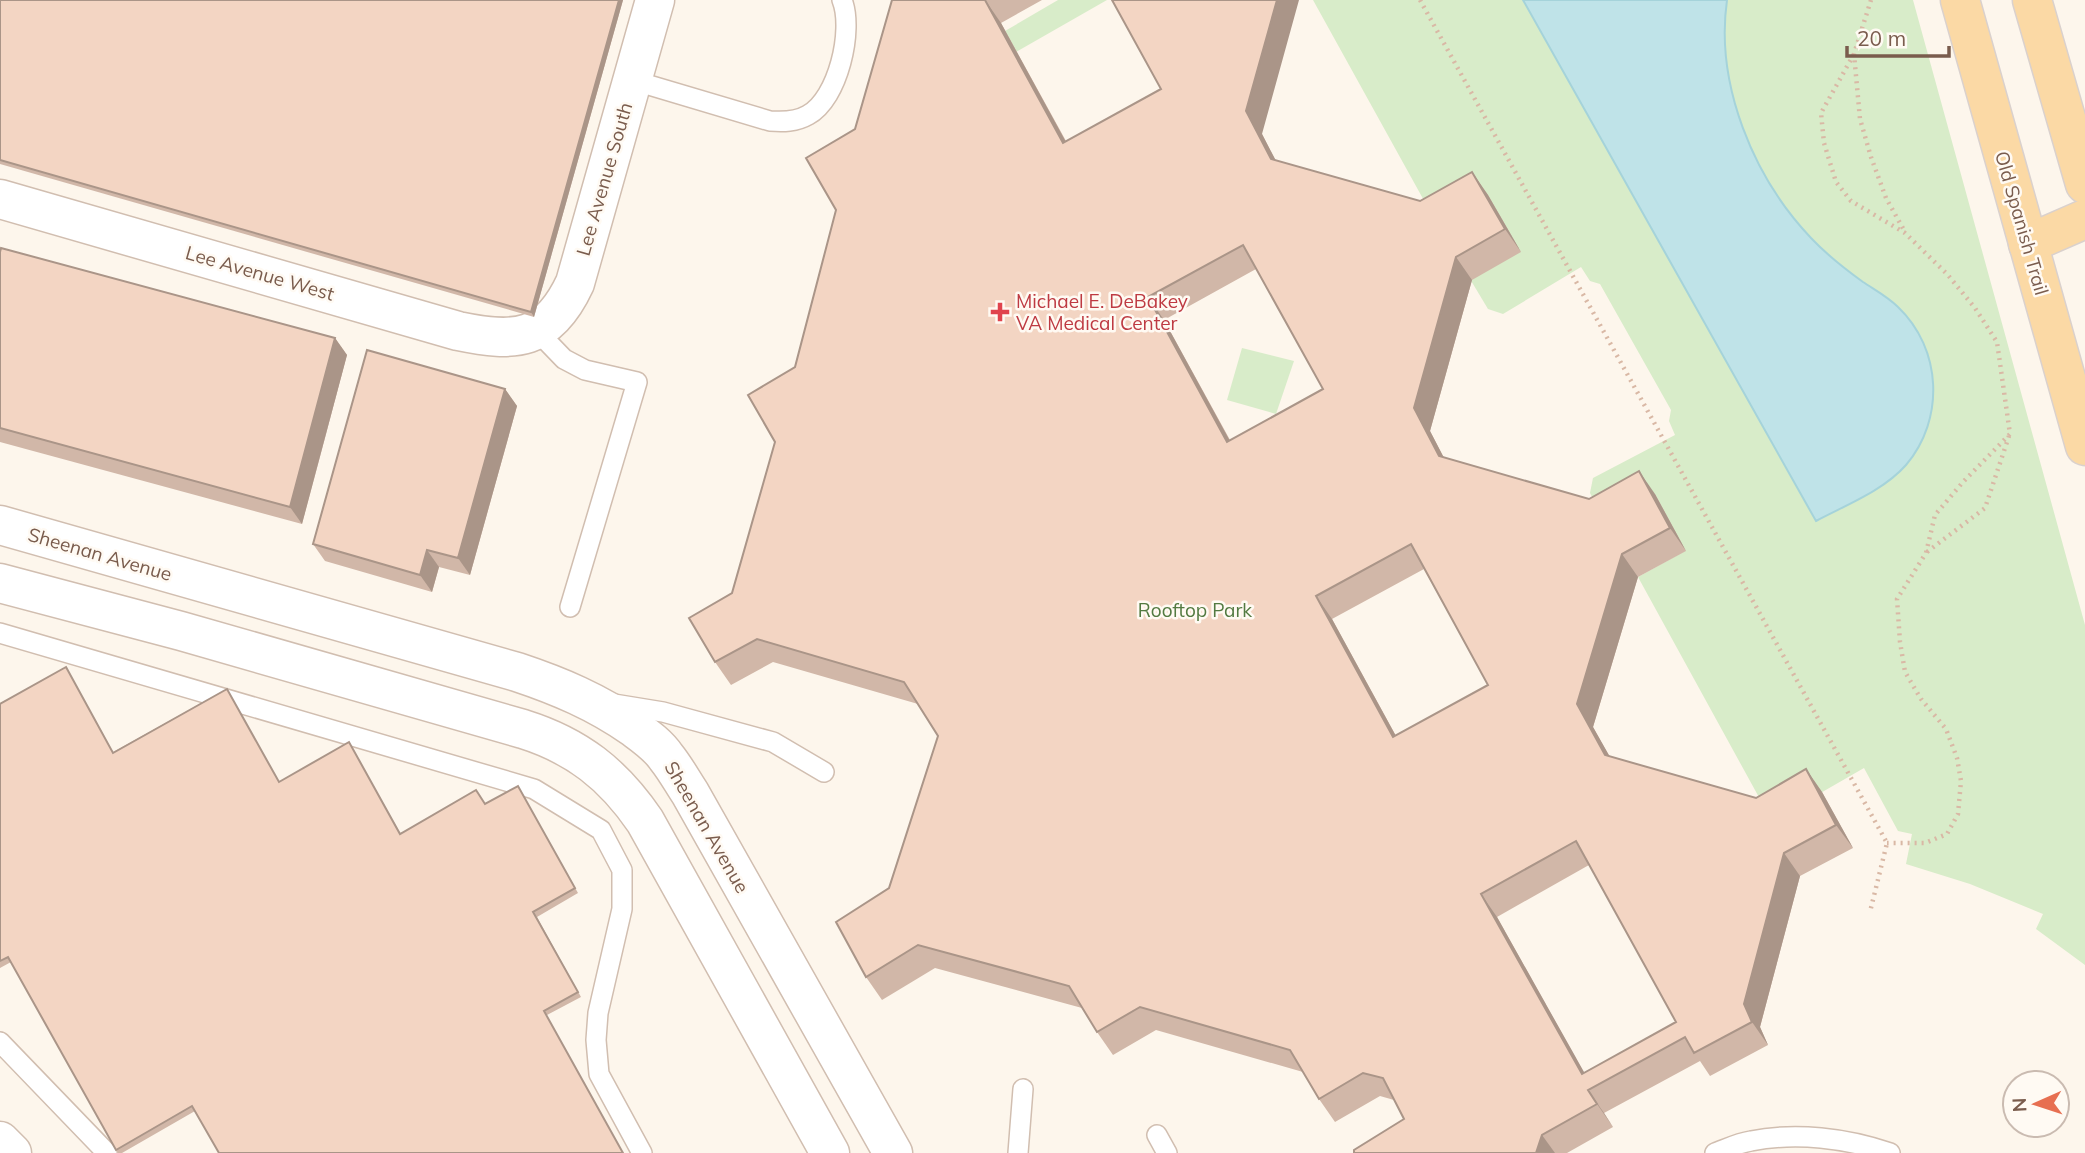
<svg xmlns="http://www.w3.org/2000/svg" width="2085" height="1153" font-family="Mulish,sans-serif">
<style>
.green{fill:#d8ecc9}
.water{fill:#bfe3e8;stroke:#a5d3da;stroke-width:2}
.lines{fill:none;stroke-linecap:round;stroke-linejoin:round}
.lane-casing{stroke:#d1beb0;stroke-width:22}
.street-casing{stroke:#d1beb0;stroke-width:41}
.primary-casing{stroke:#dad1cd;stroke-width:41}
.path{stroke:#d9b8a5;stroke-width:4.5;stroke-dasharray:2 5;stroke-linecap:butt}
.lane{stroke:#fff;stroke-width:19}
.street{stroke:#fff;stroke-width:38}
.primary{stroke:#fbd9a5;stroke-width:38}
.wall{fill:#d1b7a8;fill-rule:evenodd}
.shaded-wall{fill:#aa9588}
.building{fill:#f3d5c3;stroke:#aa9588;stroke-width:2;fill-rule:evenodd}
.health-dot{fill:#e0444e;stroke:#fffaf3;stroke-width:2.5}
.labels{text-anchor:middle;stroke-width:5;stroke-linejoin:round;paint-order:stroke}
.street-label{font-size:19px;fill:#7a5c4d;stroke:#fffaf3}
.health-label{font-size:19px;fill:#be3a42;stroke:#fffaf3;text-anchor:start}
.park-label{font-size:19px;fill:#537a41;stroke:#fffaf3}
</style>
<rect width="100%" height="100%" fill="#fdf6ec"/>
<!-- green -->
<g class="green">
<path d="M1058,0H1107L1016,52L1005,31Z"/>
<path d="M1313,0H1913L2085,625V965L2036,929L2043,914L1970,884L1906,864L1912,834L1898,831L1864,768L1772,821L1638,577L1685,551L1655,494L1605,522L1590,493L1593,478L1675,435L1669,421L1671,410L1600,284L1590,281L1581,267L1503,314L1488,309L1437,224Z"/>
<path d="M1242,348L1294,361L1276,414L1227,400Z"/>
</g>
<!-- water -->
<path class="water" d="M1523,0H1727C1715,84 1753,177 1811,238C1826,254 1845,269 1863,282C1875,290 1888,297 1898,307C1942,349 1945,419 1906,465C1883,491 1846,505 1816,521Z"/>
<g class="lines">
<!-- lane casing -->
<g class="lane-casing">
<g id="lane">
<path d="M632,80L770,121C783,122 796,122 808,115C838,99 854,30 842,0"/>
<path d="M536,330L564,359L585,370L637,382L570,607"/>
<path d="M0,633L534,789L601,830L622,870V909L598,1013L596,1040L599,1074L642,1153"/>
<path d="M614,704L663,712L773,742L824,772"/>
<path d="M0,1042L107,1153"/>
<path d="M1157,1135L1167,1153"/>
<path d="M1018,1153L1023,1089"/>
<path d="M1715,1153C1726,1149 1738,1143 1751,1141C1796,1132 1846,1138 1890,1153"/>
</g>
</g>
<!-- street casing -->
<g class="street-casing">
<g id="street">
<path d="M0,199L458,331C516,343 548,341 575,283L655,0"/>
<path d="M0,525L517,672C559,686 597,702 634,728C645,736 658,745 666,757C675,768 682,781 690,793L893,1153"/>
<path d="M0,583L181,631L523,729C577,746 613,774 645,821L830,1153"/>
<path d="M0,1141L12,1153"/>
</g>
</g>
<!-- primary casing -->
<g class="primary-casing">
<g id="primary">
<path d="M1960,0L2085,446"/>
<path d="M2032,0L2085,184"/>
<path d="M2028,244L2085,219"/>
</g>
</g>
<!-- path -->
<g class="path">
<path d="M1420,0L1887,843L1870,912"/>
<path d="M1871,0L1854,54L1860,119L1871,157L1886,198L1905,232"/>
<path d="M1854,54L1821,113L1824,143L1836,182L1851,201L1905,233L1947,274L1975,308L1997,342L2010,434L1963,482L1935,515L1926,553L1897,599L1900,642L1905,672L1921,699L1946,729L1957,758L1961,781L1958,814L1947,834L1925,843H1887"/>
<path d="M1927,552L1985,508L2009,436"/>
</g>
<!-- lane -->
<use href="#lane" class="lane"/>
<!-- street -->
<use href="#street" class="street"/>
<!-- primary -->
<use href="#primary" class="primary"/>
</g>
<!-- wall -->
<g class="wall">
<path d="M0,0H623L534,317L0,164Z"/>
<path d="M892,0H1042L1001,23L1066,141L1262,134L1275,160L1420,201L1472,172L1488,195L1521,252L1472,280L1430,431L1444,458L1589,499L1655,494L1686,551L1638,577L1593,727L1609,756L1756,798L1806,769L1822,792L1853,848L1800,876L1760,1027L1768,1045L1710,1076L1700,1061L1604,1113L1613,1127L1567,1153H1354L1404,1119L1394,1100L1380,1096L1335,1122L1319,1099L1303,1072L1156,1030L1113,1055L1097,1032L1082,1008L935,968L882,1000L866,977L889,888L938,736L918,704L773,662L731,685L715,662L732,593L775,442L836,210L855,129ZM1256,269L1323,389L1230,440L1164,320ZM1424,569L1488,685L1396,736L1332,619ZM1589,865L1676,1022L1584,1073L1497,917Z"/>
<path d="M0,252L335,338L347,355L302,524L0,442Z"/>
<path d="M505,389L517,406L470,575L439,567L432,592L325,561L313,544Z"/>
<path d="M66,667L113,752L227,689L279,782L349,742L400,833L521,791L578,893L537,917L581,997L547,1015L195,1111L122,1153H118L11,962L0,968V704Z"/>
</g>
<!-- shaded-wall -->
<g class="shaded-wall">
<path d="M619,0H623L534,317L531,312Z"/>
<path d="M985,0L1001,23L1079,166L1063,143Z"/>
<path d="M1277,0H1299L1262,134L1287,182L1271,159L1246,111Z"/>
<path d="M1472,172L1488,195L1521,252L1505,229Z"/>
<path d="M1456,257L1472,280L1430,431L1455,479L1439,456L1414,408Z"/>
<path d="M1148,297L1164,320L1243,465L1227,442Z"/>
<path d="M335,338L347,355L302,524L290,507Z"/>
<path d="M505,389L517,406L470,575L458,558Z"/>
<path d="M1639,471L1655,494L1686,551L1670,528Z"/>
<path d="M427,550L439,567L432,592L420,575Z"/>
<path d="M1622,554L1638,577L1593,727L1622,778L1605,755L1577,704Z"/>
<path d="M1316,596L1332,619L1409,760L1393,737Z"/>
<path d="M1806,769L1822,792L1853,848L1836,825Z"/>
<path d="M1784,853L1800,876L1760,1027L1768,1045L1752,1022L1744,1004Z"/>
<path d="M1481,894L1497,917L1593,1088L1582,1074Z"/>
<path d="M1588,1090L1604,1113L1613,1127L1597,1104Z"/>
<path d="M1542,1135L1555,1153H1536Z"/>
</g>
<!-- building -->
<g class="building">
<path d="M0,0H619L531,312L0,160Z"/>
<path d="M892,0H985L1063,143L1161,89L1112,0H1277L1246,111L1271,159L1420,201L1472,172L1505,229L1456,257L1414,408L1439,456L1589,499L1639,471L1670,528L1622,554L1577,704L1605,755L1756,798L1806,769L1836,825L1784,853L1744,1004L1752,1022L1694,1053L1685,1037L1588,1090L1597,1104L1542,1135L1536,1153H1354V1150L1404,1119L1383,1078L1363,1073L1319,1099L1290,1050L1140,1007L1097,1032L1069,986L918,945L866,977L836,922L889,888L938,736L904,682L757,639L715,662L689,618L732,593L775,442L748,395L795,367L836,210L806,158L855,129ZM1243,245L1323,389L1227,442L1148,297ZM1411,544L1488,685L1393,737L1316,596ZM1576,841L1676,1022L1582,1074L1481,894Z"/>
<path d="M1,248L335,338L290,507L0,428V252Z"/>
<path d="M367,350L505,389L458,558L427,550L420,575L313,544Z"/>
<path d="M66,667L113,753L227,689L279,782L349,742L400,834L476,790L485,804L518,786L575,888L533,912L578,992L544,1011L623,1153H219L192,1106L116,1150L8,957L0,961V704Z"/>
</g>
<!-- markers -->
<path class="health-dot" d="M996.5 301.5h7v7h7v7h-7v7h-7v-7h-7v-7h7z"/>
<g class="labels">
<!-- street labels -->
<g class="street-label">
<text transform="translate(604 179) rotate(-74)" y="7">Lee Avenue South</text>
<text transform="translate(2022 223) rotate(74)" y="7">Old Spanish Trail</text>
<text transform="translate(260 273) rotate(16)" y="7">Lee Avenue West</text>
<text transform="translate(100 554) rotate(16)" y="7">Sheenan Avenue</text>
<text transform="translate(707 827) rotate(60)" y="7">Sheenan Avenue</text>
</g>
<!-- health labels -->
<g class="health-label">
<text x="1016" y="308">Michael E. DeBakey<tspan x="1016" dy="22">VA Medical Center</tspan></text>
</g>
<!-- park labels -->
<g class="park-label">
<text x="1195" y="617">Rooftop Park</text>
</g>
</g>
<!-- north arrow -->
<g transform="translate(2036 1104) rotate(267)"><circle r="33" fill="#fffaf3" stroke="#cabbb1" stroke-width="2"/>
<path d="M0-5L12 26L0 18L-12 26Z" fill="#e76f51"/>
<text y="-10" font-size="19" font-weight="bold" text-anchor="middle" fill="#7a5c4d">N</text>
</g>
<!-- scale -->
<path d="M1847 46v10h102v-10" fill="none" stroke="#7a5c4d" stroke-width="3.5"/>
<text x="1857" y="46" font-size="21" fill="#7a5c4d" stroke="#fffaf3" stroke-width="5" paint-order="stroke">20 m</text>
</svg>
